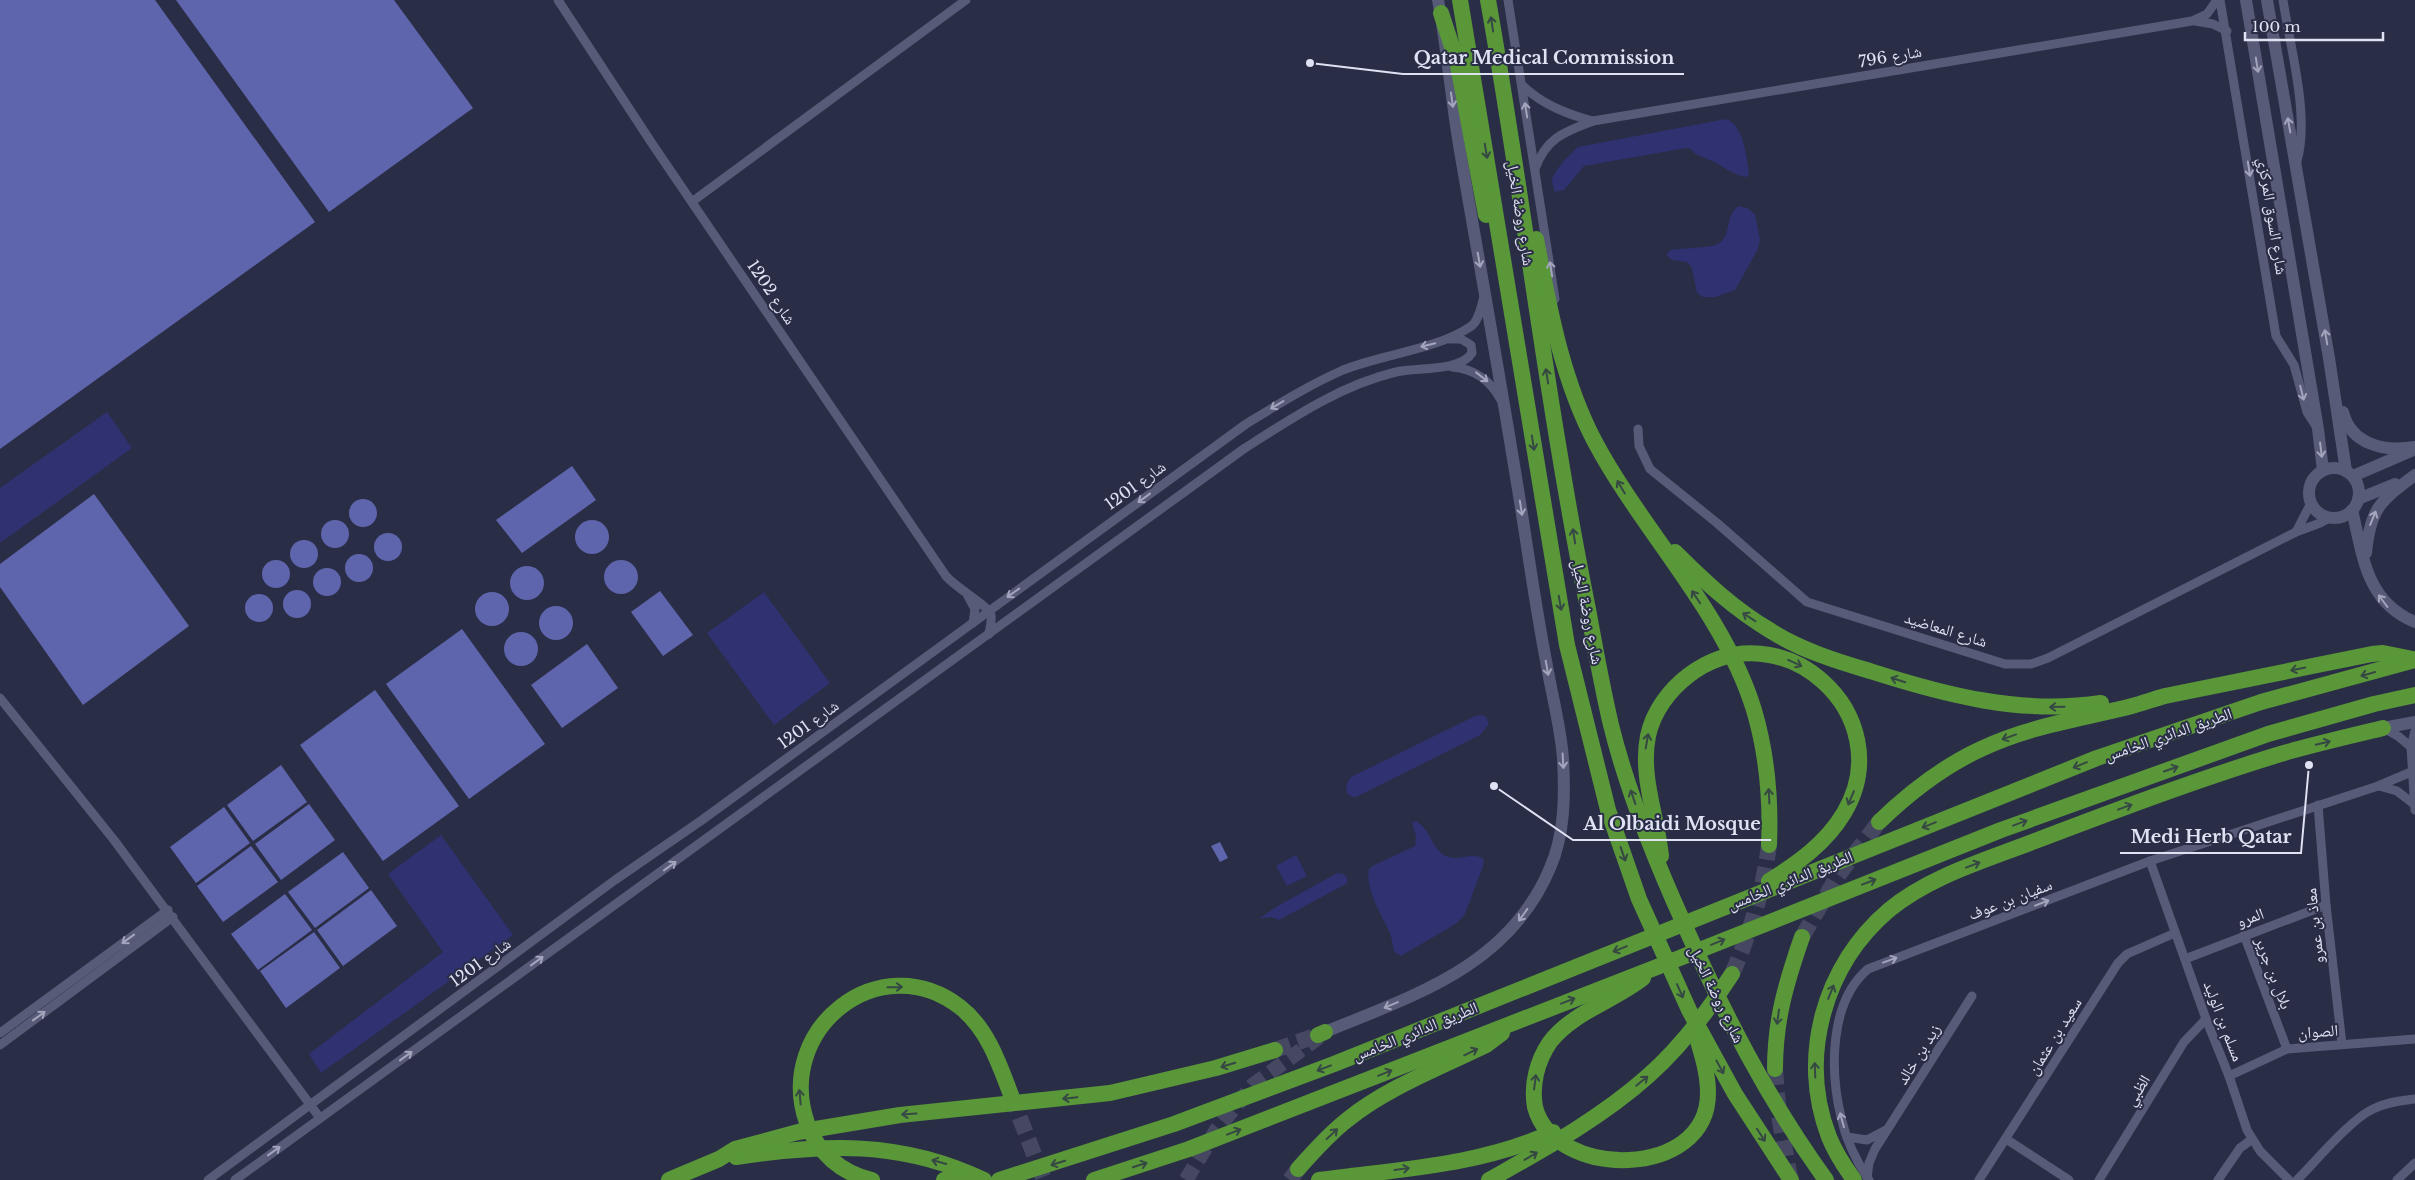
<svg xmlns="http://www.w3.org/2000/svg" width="2415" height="1180" font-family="'Libre Baskerville','Noto Naskh Arabic',serif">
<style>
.green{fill:#2f3170}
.water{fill:#5f65ac}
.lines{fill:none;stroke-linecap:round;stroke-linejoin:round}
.primary-tunnel{stroke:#454860;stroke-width:15;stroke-dasharray:15 8;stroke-linecap:butt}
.highway-tunnel{stroke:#454860;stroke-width:16;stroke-dasharray:16 8;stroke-linecap:butt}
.street{stroke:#575b77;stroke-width:9}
.secondary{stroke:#575b77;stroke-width:12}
.highway{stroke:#599739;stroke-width:16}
.oneway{stroke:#364843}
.oneway2{stroke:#a2a5bb}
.labels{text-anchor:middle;stroke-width:4;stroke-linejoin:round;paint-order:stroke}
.street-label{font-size:16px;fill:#dfe2f2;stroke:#2a2d46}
.leader{fill:none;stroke:#dfe2f2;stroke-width:2}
.callout-dot{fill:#dfe2f2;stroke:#2a2d46;stroke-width:2}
.callout-label{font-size:18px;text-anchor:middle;font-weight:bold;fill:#dfe2f2;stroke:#2a2d46;stroke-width:4;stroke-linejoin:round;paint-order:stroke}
</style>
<rect width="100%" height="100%" fill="#2a2d46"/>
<!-- green -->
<g class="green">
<path d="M1726,119C1744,125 1747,158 1749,175L1747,177C1731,175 1724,166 1710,160C1701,156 1696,156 1690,148H1686L1584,166L1564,190L1555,192C1554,189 1552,184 1552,180C1555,168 1570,155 1578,147Z"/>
<path d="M1739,206L1747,208L1755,214L1760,239L1758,249L1735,290L1715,297H1703L1697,293L1692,268L1687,262L1672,260L1666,255L1670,250C1677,249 1712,247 1716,245C1733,237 1724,215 1739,206Z"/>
<path d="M107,412L132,448L0,543V488Z"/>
<path d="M764,592L830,683L774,725L707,633Z"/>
<path d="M1482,715L1486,717L1489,724L1480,735L1356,797H1352L1347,793L1346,785L1351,777L1475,716Z"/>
<path d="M1416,821C1431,830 1431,847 1444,855C1457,863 1471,851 1484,859L1483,866L1465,914L1457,923L1401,956L1394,952C1393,946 1392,938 1390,933C1381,914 1365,889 1369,869L1374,865L1415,846L1416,836L1412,823Z"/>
<path d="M441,835L513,935L321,1073L309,1054L443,952L388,874Z"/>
<path d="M1296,855L1307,876L1287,886L1276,866Z"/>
<path d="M1337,873L1344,874L1348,880L1346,884L1279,920L1271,917L1259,919L1276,907Z"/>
</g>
<!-- water -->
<g class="water">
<path d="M0,0H155L315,222L0,449Z"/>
<path d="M176,0H394L473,108L329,212Z"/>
<path d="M572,466L596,500L522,553L496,520Z"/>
<path d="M94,494L189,626L83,705L0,587V564Z"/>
<circle cx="363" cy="513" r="14"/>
<circle cx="592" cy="537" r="17"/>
<circle cx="335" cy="534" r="14"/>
<circle cx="388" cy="547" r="14"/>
<circle cx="304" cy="554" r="14"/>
<circle cx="359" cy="568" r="14"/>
<circle cx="621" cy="577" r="17"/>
<circle cx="276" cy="574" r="14"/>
<circle cx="527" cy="583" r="17"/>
<circle cx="327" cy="582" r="14"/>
<circle cx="297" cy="604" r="14"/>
<path d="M660,591L693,635L663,656L631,612Z"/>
<circle cx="492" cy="609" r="17"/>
<circle cx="259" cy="608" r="14"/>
<circle cx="556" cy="623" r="17"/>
<path d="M462,629L545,744L469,799L386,684Z"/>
<circle cx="521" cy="649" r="17"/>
<path d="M587,644L618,688L562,728L531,685Z"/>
<path d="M375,690L459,806L383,861L300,745Z"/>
<path d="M281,765L307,802L253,841L227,805Z"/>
<path d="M309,804L335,840L281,880L255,844Z"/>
<path d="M224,807L250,843L196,883L170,847Z"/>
<path d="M1220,842L1228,858L1220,862L1211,846Z"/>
<path d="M251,846L278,882L223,922L197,886Z"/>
<path d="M343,852L369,888L315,928L288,892Z"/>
<path d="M371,890L397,926L343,966L317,930Z"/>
<path d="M285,894L312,930L258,970L231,934Z"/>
<path d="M314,932L340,968L286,1008L260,971Z"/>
</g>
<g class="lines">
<!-- primary-tunnel -->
<path class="primary-tunnel" d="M1186,1180L1217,1129L1253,1085L1319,1037"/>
<!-- highway-tunnel -->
<g class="highway-tunnel">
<path d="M1802,937L1837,877L1879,822"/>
<path d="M1732,974C1751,931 1763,891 1769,845"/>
<path d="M1275,1050L1318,1035"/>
<path d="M1775,1069L1779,1116L1790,1178"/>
<path d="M1011,1095L1044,1180"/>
<path d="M1290,1180L1298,1169"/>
</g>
<!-- street -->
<g class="street">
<path d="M558,0L653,145L946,576C956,588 989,606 991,615C992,621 990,628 989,634"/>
<path d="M1508,0L1555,299"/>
<path d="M2220,0L2276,336L2294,365L2307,412L2316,426"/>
<path d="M2283,0C2290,47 2310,116 2297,161"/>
<path d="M2195,21L2213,24L2227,31"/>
<path d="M1522,85C1541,104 1569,115 1593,121"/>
<path d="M1535,169C1546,138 1564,132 1593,121L2192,21L2207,14L2217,0"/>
<path d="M693,201L966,0"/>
<path d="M1452,367C1475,369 1490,380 1501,400"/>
<path d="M1638,429L1639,446L1650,469L1717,523L1807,602L2005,664H2031L2048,658L2296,532L2320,523L2329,518"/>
<path d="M2296,532L2311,503"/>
<path d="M968,596L975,609L973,623"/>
<path d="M0,698L114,840L320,1118"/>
<path d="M2383,728L2398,736L2411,747"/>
<path d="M2415,731L2411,747L2415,810"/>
<path d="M2379,786L2397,791L2415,805"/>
<path d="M2318,805L2326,905L2342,1044"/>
<path d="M2150,861L2206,1019L2229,1076L2247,1130L2260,1151L2289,1180"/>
<path d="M2244,935L2287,1049"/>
<path d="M2185,959L2326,905"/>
<path d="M0,1033L168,910"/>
<path d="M0,1045L173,917"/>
<path d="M2229,1076L2287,1049L2415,1039"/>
<path d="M1847,1137L1867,1140L1886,1130"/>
<path d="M2006,1139L2069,1180"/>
<path d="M1867,1178L1869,1163L1875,1149L1972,996"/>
<path d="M208,1180L615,880L702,820L1246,424C1277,405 1309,385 1343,370C1383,354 1435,350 1470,327C1479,322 1481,306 1484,297"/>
<path d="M235,1180L1245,448C1292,418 1341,385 1396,372C1416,367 1460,372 1472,353L1471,345L1461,339H1450"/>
<path d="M1869,1180C1856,1161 1846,1140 1841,1117C1830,1071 1829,1002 1868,969L2150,861L2378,786L2411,772"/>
<path d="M1979,1180L2118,963L2127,954L2175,933"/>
<path d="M2099,1180L2184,1042L2206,1019"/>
<path d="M2218,1180L2240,1148L2251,1140"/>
<path d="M2297,1180C2316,1161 2351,1119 2373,1109C2387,1102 2401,1101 2415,1099"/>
<path d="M2397,1180L2415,1163"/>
</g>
<!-- secondary -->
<g class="secondary">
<path d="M2246,0L2318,429L2323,470"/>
<path d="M2267,0L2329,358L2346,471"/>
<path d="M2343,412C2351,445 2385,452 2415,447"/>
<circle cx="2334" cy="493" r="25"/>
<path d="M2353,476L2411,451"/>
<path d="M2358,499L2395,484"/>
<path d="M2352,510C2363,556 2366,602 2415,622"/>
<path d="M2366,553C2370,509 2380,501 2415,475"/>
<path d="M2383,728L2415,722"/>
<path d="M1325,1032C1415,995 1509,966 1550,868C1565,834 1565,795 1563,759C1561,728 1552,696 1547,666C1538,620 1531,573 1524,527C1504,399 1481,273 1459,145C1451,97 1447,48 1438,0"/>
</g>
<!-- highway -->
<g class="highway">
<path d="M1460,0L1567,645L1608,810L1639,899L1689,1010L1735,1094L1791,1180"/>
<path d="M1488,0C1524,202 1547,407 1588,609C1595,648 1602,687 1611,725C1628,794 1655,860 1684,924C1724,1014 1768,1100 1826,1180"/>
<path d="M1441,13L1458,65L1486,215"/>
<path d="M1536,239C1549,307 1562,380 1595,442C1643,532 1724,612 1754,710C1767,754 1771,799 1769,845"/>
<path d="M1675,552C1705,582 1734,609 1771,631C1801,650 1836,661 1870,671C1945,695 2021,715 2101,703"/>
<path d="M1879,822C1910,792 1942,767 1981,749C2029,726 2081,719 2132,706C2143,703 2154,699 2165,696L2372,654L2383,653L2413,659"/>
<path d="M1661,856C1657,815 1640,777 1648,736C1653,712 1669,690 1689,675C1781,606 1902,715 1844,813C1826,843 1798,863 1769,881"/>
<path d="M1643,978C1614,1001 1573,1012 1550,1042C1537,1061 1531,1085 1535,1107C1554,1180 1708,1180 1708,1093C1708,1075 1703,1058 1698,1041"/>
<path d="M1318,1035L1325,1032"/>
<path d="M1775,1069C1775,1020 1786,983 1802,937"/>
<path d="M736,1157C824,1144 901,1140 984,1180"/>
<path d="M1298,1169C1313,1152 1329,1134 1347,1120C1386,1088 1441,1067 1486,1045L1502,1033"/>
<path d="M669,1180L719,1159L735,1149L798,1132L900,1115L1110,1093L1216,1068L1275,1050"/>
<path d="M872,1180C842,1174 817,1152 807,1123C774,1029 880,945 960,1007C987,1028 999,1063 1011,1095"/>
<path d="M944,1180L975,1176"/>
<path d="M999,1180L1174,1124L1334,1064L2097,758L2261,702L2415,660"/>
<path d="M1094,1180L1189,1149L1657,967L2001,830L2268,734L2374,704L2415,695"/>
<path d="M1319,1180C1398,1169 1480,1166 1553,1132"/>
<path d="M1489,1180C1544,1149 1601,1118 1648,1076C1681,1047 1708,1011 1732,974"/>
<path d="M1854,1180C1844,1166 1835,1152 1829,1137C1798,1057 1824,965 1889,910C1930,876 1986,860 2035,841C2114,811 2193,781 2274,756C2310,745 2347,737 2383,728"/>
</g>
</g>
<!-- one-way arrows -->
<defs><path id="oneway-shaft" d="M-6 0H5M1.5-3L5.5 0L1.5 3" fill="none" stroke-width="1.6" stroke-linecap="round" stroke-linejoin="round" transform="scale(1.25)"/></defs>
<g class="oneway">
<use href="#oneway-shaft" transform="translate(1492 24) rotate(-99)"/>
<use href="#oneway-shaft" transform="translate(1486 151) rotate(80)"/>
<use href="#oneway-shaft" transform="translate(1547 376) rotate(-99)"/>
<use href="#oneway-shaft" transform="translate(1533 443) rotate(81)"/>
<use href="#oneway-shaft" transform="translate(1621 487) rotate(-121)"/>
<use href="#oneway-shaft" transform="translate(1574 536) rotate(-99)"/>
<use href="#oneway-shaft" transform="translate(1696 597) rotate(-124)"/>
<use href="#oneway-shaft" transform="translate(1560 603) rotate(80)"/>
<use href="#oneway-shaft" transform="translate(1749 617) rotate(-147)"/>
<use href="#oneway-shaft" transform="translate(1795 663) rotate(25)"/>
<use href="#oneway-shaft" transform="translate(2298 669) rotate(169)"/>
<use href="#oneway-shaft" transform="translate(2368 674) rotate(164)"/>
<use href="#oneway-shaft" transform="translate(1898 680) rotate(-162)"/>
<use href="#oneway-shaft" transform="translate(2057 707) rotate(179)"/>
<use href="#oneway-shaft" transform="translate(2009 737) rotate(160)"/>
<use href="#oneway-shaft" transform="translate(1647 741) rotate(-80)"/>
<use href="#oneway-shaft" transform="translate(2323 743) rotate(-14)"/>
<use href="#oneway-shaft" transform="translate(2080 765) rotate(158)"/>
<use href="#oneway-shaft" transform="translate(2171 769) rotate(-19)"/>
<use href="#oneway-shaft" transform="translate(1769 796) rotate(-93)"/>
<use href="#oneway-shaft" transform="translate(1633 797) rotate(-109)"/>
<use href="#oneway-shaft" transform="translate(1851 798) rotate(113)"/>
<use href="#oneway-shaft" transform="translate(2125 807) rotate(-20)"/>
<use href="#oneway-shaft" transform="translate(2020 823) rotate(-20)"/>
<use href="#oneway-shaft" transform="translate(1929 825) rotate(158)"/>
<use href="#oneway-shaft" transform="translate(1623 854) rotate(71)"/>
<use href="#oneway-shaft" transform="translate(1973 865) rotate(-21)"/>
<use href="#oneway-shaft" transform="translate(1869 882) rotate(-21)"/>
<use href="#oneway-shaft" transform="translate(1718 942) rotate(-22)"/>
<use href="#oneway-shaft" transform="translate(1620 949) rotate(158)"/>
<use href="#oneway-shaft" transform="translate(895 987) rotate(-1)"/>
<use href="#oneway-shaft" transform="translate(1680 991) rotate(66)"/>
<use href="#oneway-shaft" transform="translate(1831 992) rotate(-68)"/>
<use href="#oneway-shaft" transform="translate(1568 1001) rotate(-21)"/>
<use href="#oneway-shaft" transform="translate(1778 1017) rotate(98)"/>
<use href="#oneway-shaft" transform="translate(1471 1052) rotate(-26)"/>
<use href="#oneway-shaft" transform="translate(1228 1065) rotate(163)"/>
<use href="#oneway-shaft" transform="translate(1720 1067) rotate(61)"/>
<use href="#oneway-shaft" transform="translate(1324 1068) rotate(159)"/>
<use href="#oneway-shaft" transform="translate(1815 1070) rotate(-92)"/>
<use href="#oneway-shaft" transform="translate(1385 1073) rotate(-22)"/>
<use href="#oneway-shaft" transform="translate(1642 1081) rotate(-39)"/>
<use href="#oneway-shaft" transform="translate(1535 1082) rotate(-83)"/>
<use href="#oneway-shaft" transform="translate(800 1097) rotate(-95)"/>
<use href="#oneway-shaft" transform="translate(1070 1098) rotate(174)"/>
<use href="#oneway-shaft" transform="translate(909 1114) rotate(176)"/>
<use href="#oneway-shaft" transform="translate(1234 1132) rotate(-21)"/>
<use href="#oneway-shaft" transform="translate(1332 1134) rotate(-43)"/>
<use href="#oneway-shaft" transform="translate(1761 1135) rotate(57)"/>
<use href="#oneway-shaft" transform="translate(1531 1156) rotate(-31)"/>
<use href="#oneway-shaft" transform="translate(939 1162) rotate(-164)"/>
<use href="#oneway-shaft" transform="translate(1058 1163) rotate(163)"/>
<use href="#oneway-shaft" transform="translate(1140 1165) rotate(-18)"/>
<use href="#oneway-shaft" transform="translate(1402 1169) rotate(-8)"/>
</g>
<g class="oneway2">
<use href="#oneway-shaft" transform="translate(2257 65) rotate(81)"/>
<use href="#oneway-shaft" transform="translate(1452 100) rotate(82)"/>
<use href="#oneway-shaft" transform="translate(1526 110) rotate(-99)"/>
<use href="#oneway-shaft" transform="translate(2289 125) rotate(-100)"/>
<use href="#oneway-shaft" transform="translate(2249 169) rotate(81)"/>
<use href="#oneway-shaft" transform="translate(1479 260) rotate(80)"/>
<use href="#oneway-shaft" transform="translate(1551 269) rotate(-99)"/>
<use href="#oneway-shaft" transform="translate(2326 337) rotate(-100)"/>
<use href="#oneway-shaft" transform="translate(1428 345) rotate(166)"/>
<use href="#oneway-shaft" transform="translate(1482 377) rotate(38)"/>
<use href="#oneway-shaft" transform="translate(2302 393) rotate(76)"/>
<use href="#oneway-shaft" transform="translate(1277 405) rotate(149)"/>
<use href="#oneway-shaft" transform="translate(2321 450) rotate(83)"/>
<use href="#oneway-shaft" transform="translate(1144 498) rotate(144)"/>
<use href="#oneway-shaft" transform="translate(1521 508) rotate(81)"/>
<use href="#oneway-shaft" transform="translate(2373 518) rotate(-68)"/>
<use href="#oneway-shaft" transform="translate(1013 593) rotate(144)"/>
<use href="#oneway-shaft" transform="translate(2383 601) rotate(-127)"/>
<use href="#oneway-shaft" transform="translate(1547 668) rotate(80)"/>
<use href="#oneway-shaft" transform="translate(1563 761) rotate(87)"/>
<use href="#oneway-shaft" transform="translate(670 866) rotate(-36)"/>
<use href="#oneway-shaft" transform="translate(2042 903) rotate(-21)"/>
<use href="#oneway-shaft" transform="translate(1523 915) rotate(126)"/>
<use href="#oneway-shaft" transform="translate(128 939) rotate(144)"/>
<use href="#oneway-shaft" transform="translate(1890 960) rotate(-20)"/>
<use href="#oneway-shaft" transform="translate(537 961) rotate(-36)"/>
<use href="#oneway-shaft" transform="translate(1391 1005) rotate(157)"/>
<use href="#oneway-shaft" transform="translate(39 1016) rotate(-36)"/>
<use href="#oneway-shaft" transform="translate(406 1056) rotate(-36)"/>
<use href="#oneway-shaft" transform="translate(1842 1120) rotate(-105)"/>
<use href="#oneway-shaft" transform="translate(274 1151) rotate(-36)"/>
</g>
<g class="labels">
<!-- street labels -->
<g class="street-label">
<text transform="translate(1890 56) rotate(-10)" y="6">شارع 796</text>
<text transform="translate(1521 213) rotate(81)" y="6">شارع روضة الخيل</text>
<text transform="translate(2273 216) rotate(81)" y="6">شارع السوق المركزي</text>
<text transform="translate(772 292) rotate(56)" y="6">شارع 1202</text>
<text transform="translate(1135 485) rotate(-36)" y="6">شارع 1201</text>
<text transform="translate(1588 612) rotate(79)" y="6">شارع روضة الخيل</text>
<text transform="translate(1946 629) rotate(17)" y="6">شارع المعاضيد</text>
<text transform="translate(808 724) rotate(-36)" y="6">شارع 1201</text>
<text transform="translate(2168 734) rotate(-19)" y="6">الطريق الدائري الخامس</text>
<text transform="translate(1790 880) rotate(-22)" y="6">الطريق الدائري الخامس</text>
<text transform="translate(2010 899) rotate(-21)" y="6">سفيان بن عوف</text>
<text transform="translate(2250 917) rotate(-20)" y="6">المرو</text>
<text transform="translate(2314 926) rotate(-96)" y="6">معاذ بن عمرو</text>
<text transform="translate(480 962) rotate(-36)" y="6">شارع 1201</text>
<text transform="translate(2274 973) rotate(69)" y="6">بلال بن جرير</text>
<text transform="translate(1717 994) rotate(64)" y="6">شارع روضة الخيل</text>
<text transform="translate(2224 1021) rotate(69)" y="6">مسلم بن الوليد</text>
<text transform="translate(1415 1031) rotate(-22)" y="6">الطريق الدائري الخامس</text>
<text transform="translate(2318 1031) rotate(-4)" y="6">الصوان</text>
<text transform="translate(2054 1036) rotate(-58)" y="6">سعيد بن عثمان</text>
<text transform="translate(1918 1054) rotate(-58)" y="6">زيد بن خالد</text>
<text transform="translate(2137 1090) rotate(-58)" y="6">الظبي</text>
</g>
</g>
<!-- callouts -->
<path class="leader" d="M1310 63L1403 74H1684M1494 786L1573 840H1771M2309 765L2301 853H2120"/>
<g class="callout-dot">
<circle cx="1310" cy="63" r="5"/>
<circle cx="1494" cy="786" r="5"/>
<circle cx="2309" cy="765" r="5"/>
</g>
<g class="callout-label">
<text x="1544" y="64">Qatar Medical Commission</text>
<text x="1672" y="830">Al Olbaidi Mosque</text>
<text x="2211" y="843">Medi Herb Qatar</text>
</g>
<!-- scale -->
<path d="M2245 32v8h138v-8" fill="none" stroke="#dfe2f2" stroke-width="2.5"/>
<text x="2252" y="32" font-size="15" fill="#dfe2f2" stroke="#2a2d46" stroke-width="4" paint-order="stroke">100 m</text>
</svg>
